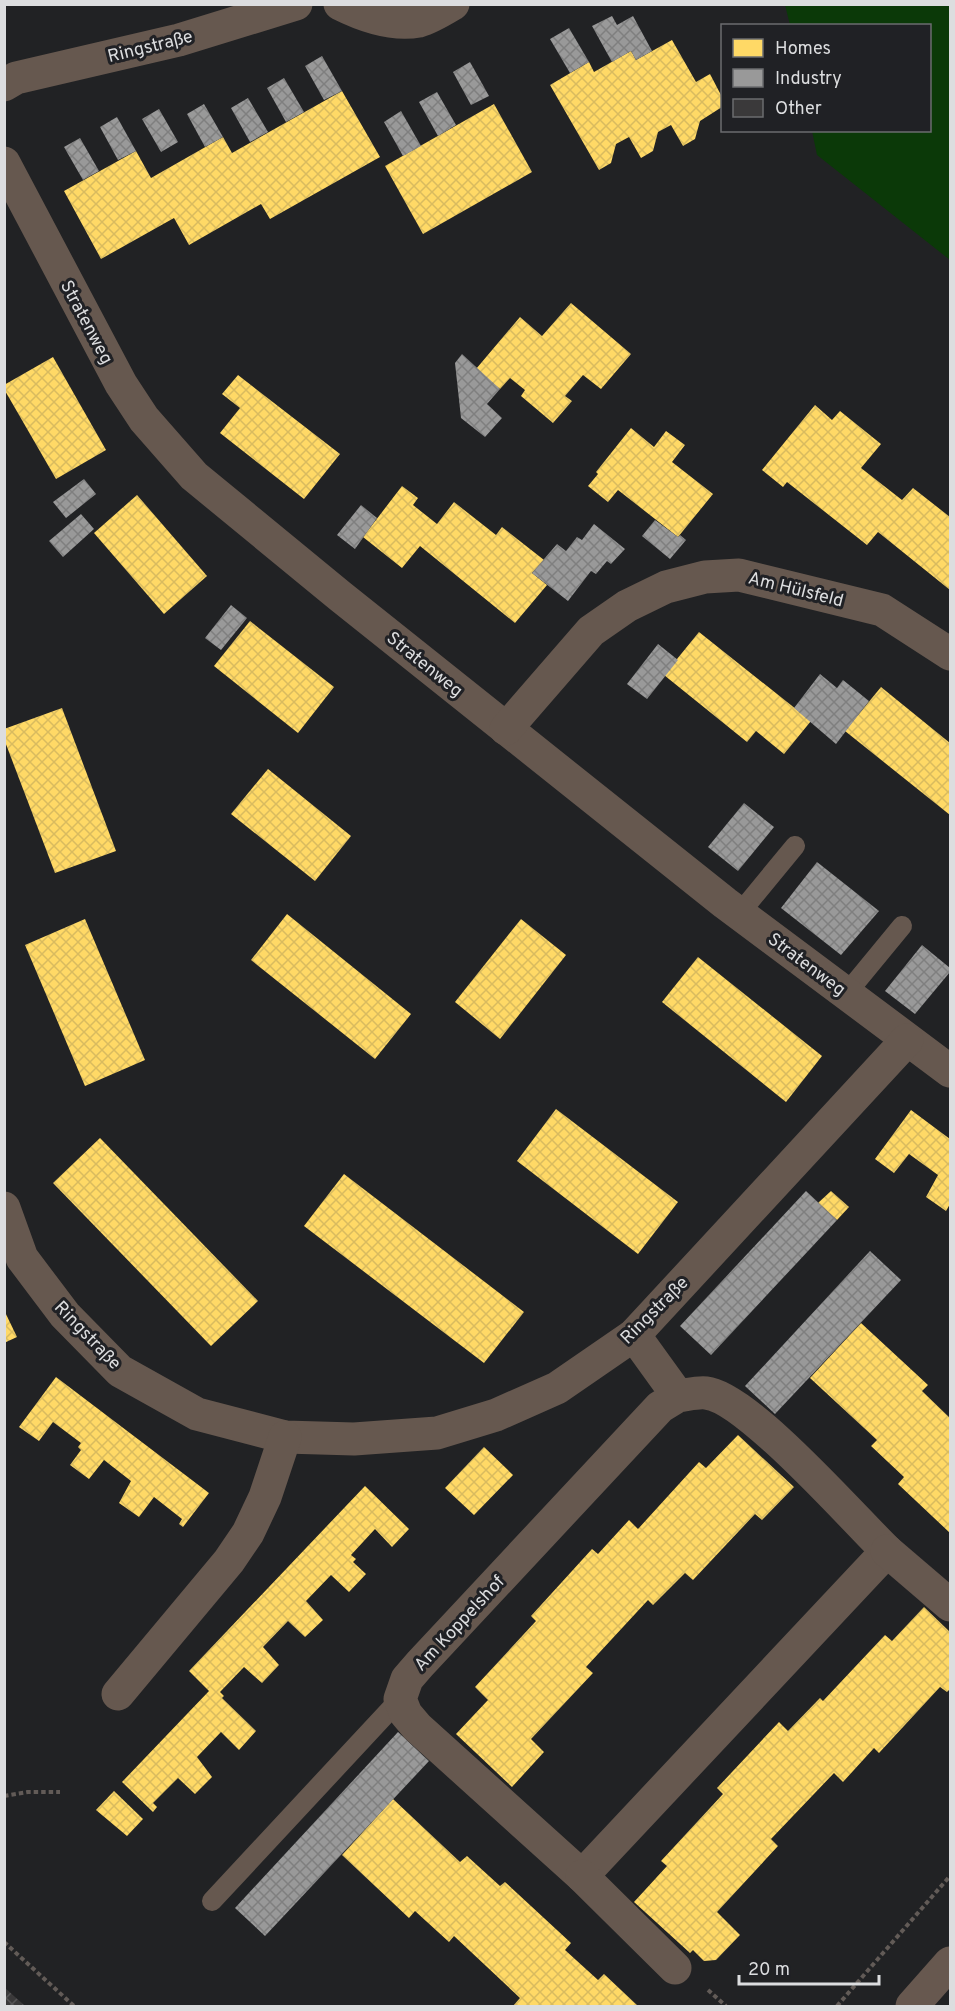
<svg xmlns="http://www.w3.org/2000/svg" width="955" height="2011" font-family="Overpass,sans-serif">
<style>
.grass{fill:#0b3908}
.homes{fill:url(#homes-cross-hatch)}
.industry{fill:url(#industry-cross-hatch)}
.building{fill:url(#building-cross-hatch)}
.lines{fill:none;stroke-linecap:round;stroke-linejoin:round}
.path{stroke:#625b57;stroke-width:4;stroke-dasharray:4.5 3;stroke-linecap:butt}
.lane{stroke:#66584f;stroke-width:20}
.street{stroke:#66584f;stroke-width:33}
.primary{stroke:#67584f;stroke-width:33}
.labels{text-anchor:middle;stroke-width:6;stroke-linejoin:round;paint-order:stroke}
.street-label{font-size:18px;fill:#dcdddf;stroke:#202125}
</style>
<defs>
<pattern id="homes-cross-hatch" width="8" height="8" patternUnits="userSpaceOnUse" patternTransform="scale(1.5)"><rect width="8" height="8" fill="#ffd966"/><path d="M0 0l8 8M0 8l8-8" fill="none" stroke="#d9bb5f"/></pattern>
<pattern id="industry-cross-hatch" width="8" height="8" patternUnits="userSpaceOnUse" patternTransform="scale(1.5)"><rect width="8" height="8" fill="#999"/><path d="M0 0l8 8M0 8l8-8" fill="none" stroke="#7f7f7f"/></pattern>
<pattern id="building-cross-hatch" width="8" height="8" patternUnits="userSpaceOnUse" patternTransform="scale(1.5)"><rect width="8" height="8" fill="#3a393a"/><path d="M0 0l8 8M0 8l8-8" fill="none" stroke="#565556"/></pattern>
</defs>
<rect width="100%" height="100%" fill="#212224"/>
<!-- grass -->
<path class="grass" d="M785,5H950V260L817,155L812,131L930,130V26L790,25Z"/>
<!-- homes -->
<g class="homes">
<path d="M672,40L696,82L710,74L722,97V107L700,121L695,139L683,146L671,125L658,132L653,151L641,158L629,137L616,144L611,163L599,170L550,85L589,62L594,72L631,51L636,60Z"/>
<path d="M342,91L380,157L270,219L261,204L189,245L174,218L101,259L64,191L136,151L151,178L223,137L232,153Z"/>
<path d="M494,104L532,172L423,234L385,166Z"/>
<path d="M571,303L631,354L601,389L583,375L565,396L572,401L553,423L521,396L525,390L510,378L500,389L476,369L520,317L542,336Z"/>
<path d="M53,357L106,450L56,479L4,389V385Z"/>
<path d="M238,375L340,454L304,499L220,433L240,408L222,394Z"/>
<path d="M815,405L832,420L840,411L881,444L861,468L902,500L913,488L950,517V590L878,532L867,545L787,482L783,487L762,470Z"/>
<path d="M631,428L654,447L666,431L685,445L672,462L713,494L678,537L618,490L608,502L588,486L598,474L596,472Z"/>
<path d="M402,486L418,498L413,505L437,524L454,502L496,535L502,527L544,560L532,573L547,585L515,623L420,546L402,568L363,537Z"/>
<path d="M137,495L207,576L164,614L94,533Z"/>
<path d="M250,621L334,687L298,733L214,666Z"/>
<path d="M699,632L811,721L784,754L756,731L747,742L664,675Z"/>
<path d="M881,687L950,743V815L845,731Z"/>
<path d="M62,708L116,851L55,873L4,739V729Z"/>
<path d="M268,769L351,836L315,881L231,814Z"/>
<path d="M287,914L411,1014L375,1059L251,960Z"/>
<path d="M85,919L145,1060L85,1086L25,945Z"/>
<path d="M521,919L566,955L500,1039L455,1002Z"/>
<path d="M698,957L822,1056L786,1102L662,1002Z"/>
<path d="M556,1109L678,1202L638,1254L517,1161Z"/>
<path d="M911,1110L950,1139V1204L946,1211L926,1197L938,1175L909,1154L894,1173L875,1159Z"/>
<path d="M100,1138L258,1301L211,1346L53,1183Z"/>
<path d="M344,1174L524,1312L484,1363L304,1226Z"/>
<path d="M831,1191L849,1207L837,1220L818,1203Z"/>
<path d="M4,1310L17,1337L4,1343Z"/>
<path d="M861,1323L928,1385L922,1391L950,1418V1533L898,1484L904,1477L871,1446L877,1440L810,1378Z"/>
<path d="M56,1377L209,1493L183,1527L179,1524L182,1519L154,1497L139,1517L119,1503L131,1481L104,1460L89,1479L70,1465L81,1450L78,1447L81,1443L53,1422L39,1441L19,1427Z"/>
<path d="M738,1435L794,1487L762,1520L755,1514L693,1580L685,1573L653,1605L648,1600L586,1667L593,1673L531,1739L544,1752L512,1787L456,1734L488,1700L475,1687L536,1621L531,1616L592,1549L598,1554L629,1520L638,1529L699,1462L706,1468Z"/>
<path d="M484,1447L513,1475L474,1515L445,1488Z"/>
<path d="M365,1486L409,1529L392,1547L375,1529L351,1555L356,1559L353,1562L366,1574L349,1592L331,1575L306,1601L323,1620L305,1637L288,1621L263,1647L279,1665L262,1683L244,1667L220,1692L224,1696L222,1698L256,1731L239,1750L221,1732L197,1757L212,1777L195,1794L178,1778L153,1803L157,1807L153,1812L122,1782L209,1691L189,1671Z"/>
<path d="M924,1607L950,1632V1689L947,1692L940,1687L879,1753L874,1748L843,1782L834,1773L771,1839L778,1846L717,1912L740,1935L716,1960L704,1961L693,1950L690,1953L634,1902L667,1866L661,1861L723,1794L717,1788L779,1722L788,1731L820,1698L823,1701L885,1635L892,1641Z"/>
<path d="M114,1791L143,1819L127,1836L96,1810Z"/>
<path d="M393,1799L460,1862L467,1856L500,1886L505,1882L571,1943L565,1950L598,1980L604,1974L638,2006H513L520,1998L454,1936L449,1942L415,1911L409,1918L342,1855Z"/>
</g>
<!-- industry -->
<g class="industry">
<path d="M612,16L617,25L633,16L652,51L636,60L631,51L612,62L592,26Z"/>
<path d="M569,28L589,62L570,73L550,39Z"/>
<path d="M322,56L342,91L324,100L305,66Z"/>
<path d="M470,62L489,96L471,105L453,72Z"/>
<path d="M284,78L304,112L286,122L267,88Z"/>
<path d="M437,92L456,125L438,136L419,102Z"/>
<path d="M248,98L268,132L250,142L231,108Z"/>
<path d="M204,104L223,137L205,147L187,114Z"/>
<path d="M159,109L178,142L161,152L142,119Z"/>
<path d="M401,111L421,146L403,156L384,122Z"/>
<path d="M117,117L136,151L118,160L100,127Z"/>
<path d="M80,138L99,171L83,180L64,147Z"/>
<path d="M462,354L500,389L487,404L502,418L485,437L461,418L455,363Z"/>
<path d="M84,479L96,494L66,518L53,502Z"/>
<path d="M361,505L377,518L355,549L337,535Z"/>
<path d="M81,514L94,529L63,557L49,541Z"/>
<path d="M655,520L678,537L680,535L686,540L670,559L642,536Z"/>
<path d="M594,524L625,549L611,564L607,561L596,574L591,571L568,601L532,573L557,544L566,551L577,537L582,540Z"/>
<path d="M231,605L247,618L221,650L205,638Z"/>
<path d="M658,644L678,660L647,699L627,684Z"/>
<path d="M820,674L837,688L843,680L869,701L836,744L794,708Z"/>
<path d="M744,803L774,827L738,871L708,847Z"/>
<path d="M817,862L879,911L841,955L781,908Z"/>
<path d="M922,945L950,968V972L915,1014L885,991Z"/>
<path d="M806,1191L837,1220L711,1355L680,1326Z"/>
<path d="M870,1251L901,1280L775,1414L745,1386Z"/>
<path d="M398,1732L429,1761L265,1936L235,1908Z"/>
</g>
<!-- building -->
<path class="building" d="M4,1987L25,2006H4Z"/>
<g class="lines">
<!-- path -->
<g class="path">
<path d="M4,1796L28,1792H60"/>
<path d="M4,1942L74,2006"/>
<path d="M708,1990L726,2006"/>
<path d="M837,2006L950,1876"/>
</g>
<!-- lane -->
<g class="lane">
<path d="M739,914L795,846"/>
<path d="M846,994L902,926"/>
<path d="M212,1901L400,1699"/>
</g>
<!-- street -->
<g class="street">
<path d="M340,4C364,16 392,26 419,21C430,18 443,10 453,4"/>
<path d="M4,85L16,78L179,40L296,4"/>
<path d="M4,163L121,384L144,419L194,476L340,596L725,903L950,1071"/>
<path d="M506,729L591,631L627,606L666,587L705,577L739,575L882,610L950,654"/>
<path d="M4,1208L22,1258L65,1315L120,1371L197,1414L285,1437L354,1439L437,1433L496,1415L557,1388L634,1335L907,1040"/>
<path d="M634,1335L678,1396C687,1395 697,1392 706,1393C747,1397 853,1518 887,1551L582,1876L417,1727L406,1714L400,1699L407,1679L420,1664L660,1407L678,1396"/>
<path d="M887,1551L950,1605"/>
<path d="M118,1694L229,1561L248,1533L265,1497L285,1437"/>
<path d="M582,1876L675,1968"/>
</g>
<!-- primary -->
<path class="primary" d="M912,2006L950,1963"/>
</g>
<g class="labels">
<!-- street labels -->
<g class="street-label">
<text transform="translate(150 46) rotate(-14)" y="6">Ringstraße</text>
<text transform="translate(87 322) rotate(62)" y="6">Stratenweg</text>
<text transform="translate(796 589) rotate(14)" y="6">Am Hülsfeld</text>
<text transform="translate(425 664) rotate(39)" y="6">Stratenweg</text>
<text transform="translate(807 964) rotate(37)" y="6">Stratenweg</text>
<text transform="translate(654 1310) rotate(-45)" y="6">Ringstraße</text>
<text transform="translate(88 1335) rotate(46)" y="6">Ringstraße</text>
<text transform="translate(459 1623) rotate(-47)" y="6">Am Koppelshof</text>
</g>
</g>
<!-- border -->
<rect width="955" height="2011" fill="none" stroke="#dcdddf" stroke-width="12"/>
<!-- legend -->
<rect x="721" y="24" width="210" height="108" fill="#202125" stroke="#6b6c6f" stroke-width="1.5"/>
<rect x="733" y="39" width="30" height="18" fill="#ffd966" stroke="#6b6c6f" stroke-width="1.5"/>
<text x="775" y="54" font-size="18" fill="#dcdddf">Homes</text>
<rect x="733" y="69" width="30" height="18" fill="#999999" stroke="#6b6c6f" stroke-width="1.5"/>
<text x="775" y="84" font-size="18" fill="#dcdddf">Industry</text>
<rect x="733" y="99" width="30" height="18" fill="#3a393a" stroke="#6b6c6f" stroke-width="1.5"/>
<text x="775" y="114" font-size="18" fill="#dcdddf">Other</text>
<!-- scale -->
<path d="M739 1975v9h140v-9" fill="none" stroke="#dcdddf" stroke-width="3"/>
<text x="748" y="1975" font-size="18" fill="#dcdddf" stroke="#202125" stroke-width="4.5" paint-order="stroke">20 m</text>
</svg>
